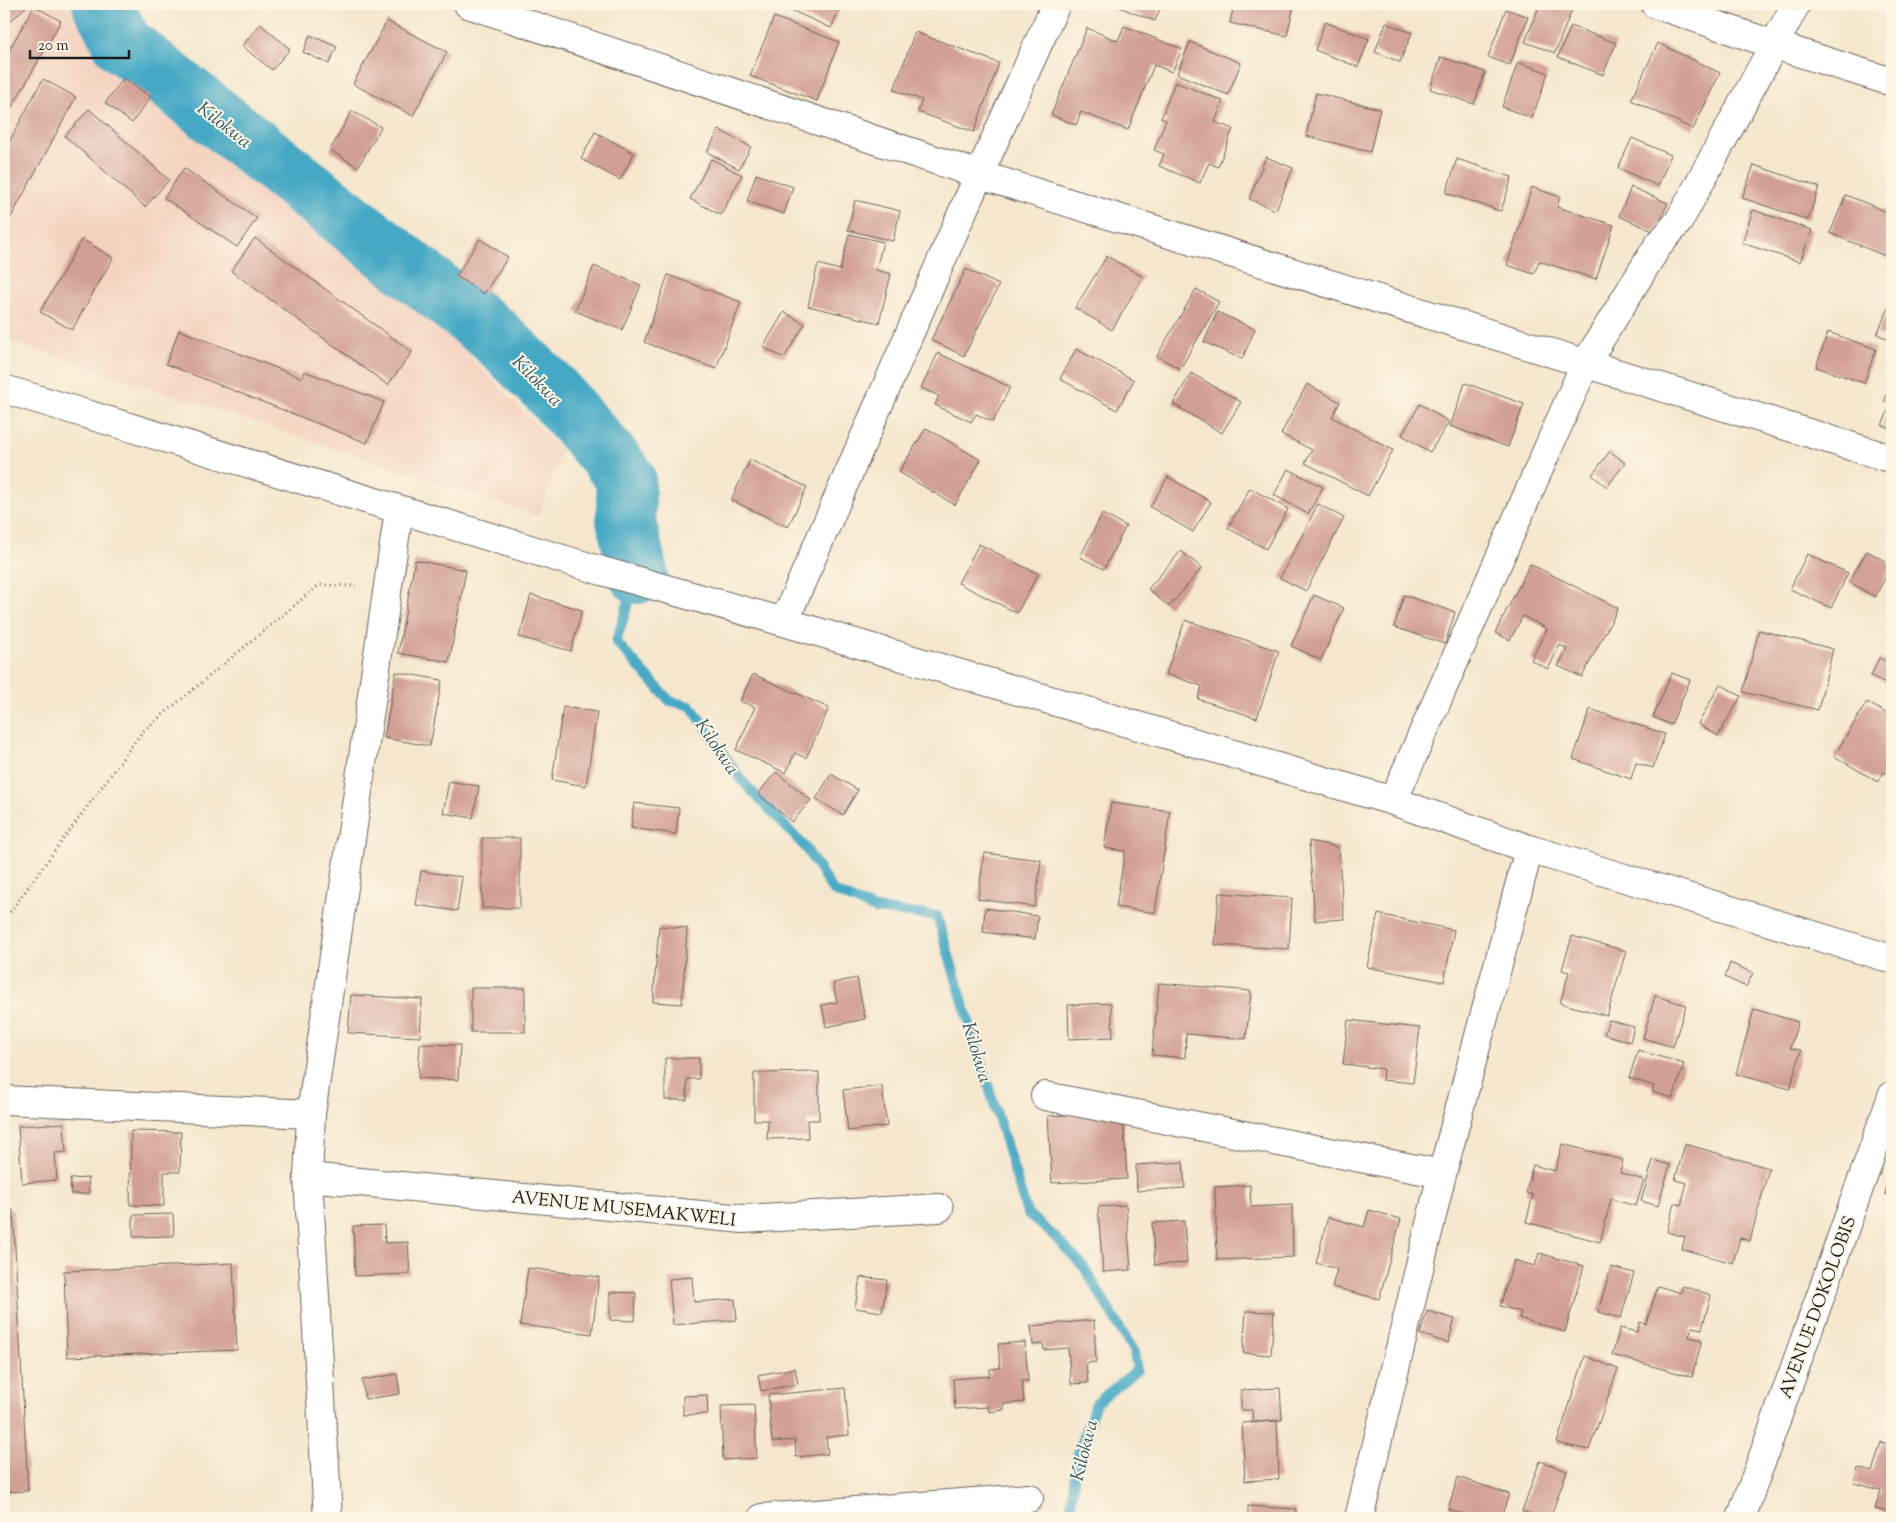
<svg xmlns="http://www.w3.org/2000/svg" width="1896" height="1522" font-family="'Sorts Mill Goudy',serif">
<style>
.built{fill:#f4d3c0}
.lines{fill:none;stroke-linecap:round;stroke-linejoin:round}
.stream{stroke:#45a9c5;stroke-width:10}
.river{stroke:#45a9c5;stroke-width:60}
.building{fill:#d29f94}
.minor-casing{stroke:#68635a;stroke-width:30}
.primary-casing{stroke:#68635a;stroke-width:30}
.path{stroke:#68635a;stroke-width:3;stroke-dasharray:1 4;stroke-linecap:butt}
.minor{stroke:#fff;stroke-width:28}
.primary{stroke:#fff;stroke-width:28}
.labels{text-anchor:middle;stroke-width:4;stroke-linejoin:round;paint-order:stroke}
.street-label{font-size:18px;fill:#1c1c1c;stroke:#fcf5e5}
.water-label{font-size:19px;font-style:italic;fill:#2e5b68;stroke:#fcf5e5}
</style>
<rect width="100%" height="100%" fill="#fcf5e5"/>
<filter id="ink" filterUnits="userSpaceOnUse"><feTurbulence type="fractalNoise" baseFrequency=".02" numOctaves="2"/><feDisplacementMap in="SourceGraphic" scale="10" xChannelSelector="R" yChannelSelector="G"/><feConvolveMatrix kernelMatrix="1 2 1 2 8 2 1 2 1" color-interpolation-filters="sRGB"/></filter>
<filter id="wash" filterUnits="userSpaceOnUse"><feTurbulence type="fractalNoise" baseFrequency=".0096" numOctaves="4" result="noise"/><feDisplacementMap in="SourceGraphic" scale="20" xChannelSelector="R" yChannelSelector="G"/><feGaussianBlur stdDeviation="1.12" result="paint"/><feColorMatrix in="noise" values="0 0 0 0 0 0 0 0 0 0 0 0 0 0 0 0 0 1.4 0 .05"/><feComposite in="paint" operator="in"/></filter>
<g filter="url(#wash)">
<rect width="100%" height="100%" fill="#f5e7cd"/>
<!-- built -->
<path class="built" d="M4,4H84L127,61L308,204L451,336L561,451L539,516L4,339Z"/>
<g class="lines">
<!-- stream -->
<path class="stream" d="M635,581L616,642L670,701L691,706L742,781L805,847L833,891L875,909L937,916L1027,1213L1054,1236L1084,1267L1134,1352L1137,1370L1096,1403L1078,1452L1069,1518"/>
<!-- river -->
<path class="river" d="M102,4L123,44L493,334L549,388L610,458L626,479V520L638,574"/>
</g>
<g id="blocks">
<!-- building -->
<g class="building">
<path d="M4,4H29L5,26L4,24Z"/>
<path d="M796,4H842L831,28L793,11Z"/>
<path d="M1111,4H1162L1155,21Z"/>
<path d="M1234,4H1294L1287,36L1230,23Z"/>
<path d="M1540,4H1574L1555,53L1525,42Z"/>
<path d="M34,6L61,21L4,121V59Z"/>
<path d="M1506,9L1528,17L1510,65L1488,57Z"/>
<path d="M774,17L839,42L817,101L750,76Z"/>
<path d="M387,21L447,52L413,116L353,84Z"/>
<path d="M1325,22L1369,39L1358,67L1315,50Z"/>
<path d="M1386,23L1412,33L1400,62L1375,52Z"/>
<path d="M260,24L290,49L272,70L242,46Z"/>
<path d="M1124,26L1182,49L1172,72L1154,65L1128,130L1081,112L1076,125L1051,115L1087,28L1118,41Z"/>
<path d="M1571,26L1616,43L1603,75L1558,57Z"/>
<path d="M915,32L999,63L974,132L918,112L922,100L894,90Z"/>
<path d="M310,35L337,47L329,64L303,52Z"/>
<path d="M1190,42L1241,63L1228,95L1177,74Z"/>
<path d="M1658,43L1720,73L1693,129L1631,100Z"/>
<path d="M1441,57L1485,72L1474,104L1430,89Z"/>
<path d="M1518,62L1548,73L1532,118L1502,107Z"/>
<path d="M124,78L151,97L132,123L105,103Z"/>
<path d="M43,79L76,97L4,230V151Z"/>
<path d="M1175,82L1223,101L1215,122L1233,129L1218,167L1209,163L1200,183L1159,166L1164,154L1154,150L1166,120L1161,118Z"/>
<path d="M1316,93L1380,109L1370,152L1306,136Z"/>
<path d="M89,109L169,180L145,207L65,136Z"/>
<path d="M352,111L381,127L358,167L330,150Z"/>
<path d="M719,130L751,147L739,169L707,152Z"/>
<path d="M595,132L634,153L620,180L581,159Z"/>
<path d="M1632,138L1671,155L1658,186L1618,168Z"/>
<path d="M1266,157L1293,168L1276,210L1249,199Z"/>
<path d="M711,159L742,175L721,215L690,199Z"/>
<path d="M1457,159L1512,177L1501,211L1446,193Z"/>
<path d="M1754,165L1819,187L1808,220L1742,198Z"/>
<path d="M184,168L257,218L237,247L164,198Z"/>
<path d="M756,174L793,187L784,214L747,201Z"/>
<path d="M1532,187L1560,197L1557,207L1614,225L1596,279L1539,261L1534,274L1507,265Z"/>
<path d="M1631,187L1668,203L1655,232L1619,216Z"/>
<path d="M1846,195L1892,214V259L1830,233Z"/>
<path d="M855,200L900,211L893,241L848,230Z"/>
<path d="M1753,210L1812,230L1800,262L1742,243Z"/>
<path d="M849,234L883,242L876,270L891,274L879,323L808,306L818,264L840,270Z"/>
<path d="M255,238L412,352L388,385L231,271Z"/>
<path d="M82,239L113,258L72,330L40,312Z"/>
<path d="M480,239L508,257L484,294L456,276Z"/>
<path d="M1107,256L1143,277L1112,330L1075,308Z"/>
<path d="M594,266L641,285L622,330L575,311Z"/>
<path d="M966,269L999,285L964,356L931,340Z"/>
<path d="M668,275L741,302L716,369L644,342Z"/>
<path d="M1196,289L1219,302L1180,369L1157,356Z"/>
<path d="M1892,300V341L1877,334Z"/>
<path d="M784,312L805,324L784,358L763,347Z"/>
<path d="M1217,312L1255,329L1242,359L1204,342Z"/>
<path d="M179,330L302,378L304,371L384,402L367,443L166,364Z"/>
<path d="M1828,332L1876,349L1864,383L1816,367Z"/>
<path d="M1076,349L1134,380L1117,410L1060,379Z"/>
<path d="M938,353L1010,387L993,422L976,414L971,422L935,405L939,396L921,388Z"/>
<path d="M1191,373L1241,402L1222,433L1173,404Z"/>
<path d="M1465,383L1524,404L1508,447L1450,426Z"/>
<path d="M1892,383V429L1882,425L1891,405L1884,402Z"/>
<path d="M1307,384L1340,402L1332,417L1393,450L1368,496L1305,463L1312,450L1281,434Z"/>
<path d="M1420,404L1449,422L1430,452L1402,435Z"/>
<path d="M926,428L981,460L955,505L899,472Z"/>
<path d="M1610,451L1625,463L1607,487L1592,475Z"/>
<path d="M750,460L807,487L788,527L731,500Z"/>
<path d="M1288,469L1323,487L1308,514L1274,495Z"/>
<path d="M1168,477L1211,502L1193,532L1150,507Z"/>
<path d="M1250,488L1288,509L1266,549L1228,528Z"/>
<path d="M1318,504L1344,518L1306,591L1280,578Z"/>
<path d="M1102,514L1126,526L1104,569L1080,557Z"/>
<path d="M979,544L1038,574L1017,613L958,583Z"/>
<path d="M1181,551L1202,568L1169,607L1148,589Z"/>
<path d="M1867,551L1892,565L1875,597L1849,582Z"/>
<path d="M1807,554L1848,573L1831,608L1790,589Z"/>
<path d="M415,560L466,570L449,662L398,653Z"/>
<path d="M1530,564L1618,608L1582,677L1558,666L1567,649L1560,645L1548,669L1531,660L1547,629L1523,616L1510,640L1495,633Z"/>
<path d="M531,595L582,610L571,651L519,637Z"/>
<path d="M1314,595L1344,608L1321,660L1291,646Z"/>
<path d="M1404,595L1455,612L1445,644L1394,627Z"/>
<path d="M1185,620L1279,651L1257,718L1198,699L1202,686L1166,674Z"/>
<path d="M1759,630L1833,649L1818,710L1743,692Z"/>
<path d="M1879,658L1892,664V686L1871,676Z"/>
<path d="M396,672L442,680L430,746L384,738Z"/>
<path d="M1672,673L1690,680L1671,725L1653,717Z"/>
<path d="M753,674L829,708L806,758L795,753L786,773L736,750L755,707L740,701Z"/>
<path d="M1720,684L1741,696L1718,736L1698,724Z"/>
<path d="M1867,702L1892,717V776L1884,772L1878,782L1834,756Z"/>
<path d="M563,707L597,712L586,786L552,780Z"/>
<path d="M1590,709L1665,734L1653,768L1636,763L1631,779L1573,759Z"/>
<path d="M776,772L811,800L792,822L758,794Z"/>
<path d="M831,774L858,790L843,815L816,799Z"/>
<path d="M449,781L479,786L473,818L443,813Z"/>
<path d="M634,803L679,808L676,834L631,828Z"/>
<path d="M1111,803L1170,811L1155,913L1116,907L1125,851L1104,848Z"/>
<rect x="482" y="838" width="38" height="70"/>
<path d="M1309,841L1338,847L1344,919L1315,921Z"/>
<path d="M984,853L1041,860L1035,907L978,899Z"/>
<path d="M421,871L462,877L457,911L416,905Z"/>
<path d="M1219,893L1292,898L1289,949L1215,945Z"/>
<path d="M985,908L1038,916L1035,939L983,932Z"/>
<path d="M1378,914L1454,930L1444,982L1367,967Z"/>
<path d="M659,926L687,928L682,1004L653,1002Z"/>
<path d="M1572,936L1626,951L1607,1016L1560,1003L1569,972L1562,970Z"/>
<path d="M1730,963L1753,973L1746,987L1725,977Z"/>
<path d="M857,978L865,1019L826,1027L822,1005L837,1002L833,983Z"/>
<path d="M1159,983L1251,991L1246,1039L1186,1034L1185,1058L1152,1055Z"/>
<rect x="471" y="988" width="54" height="44"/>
<path d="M351,995L422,999L420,1037L348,1033Z"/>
<path d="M1655,996L1686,1005L1673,1047L1643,1038Z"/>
<path d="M1111,1003L1113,1037L1069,1039L1068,1005Z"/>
<path d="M1754,1009L1798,1022L1790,1048L1801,1050L1790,1089L1736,1074Z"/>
<path d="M1348,1020L1420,1028L1413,1083L1382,1080L1383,1069L1343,1064Z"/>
<path d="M1609,1020L1634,1027L1630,1042L1604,1034Z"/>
<path d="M420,1044L460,1045L458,1080L418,1078Z"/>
<path d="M1638,1050L1684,1064L1673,1098L1652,1092L1654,1086L1629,1078Z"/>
<path d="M665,1058H699V1079H687V1100H665Z"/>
<path d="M819,1072V1120H807L808,1138L767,1139L768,1120H754V1073Z"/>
<path d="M882,1086L887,1126L848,1131L843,1090Z"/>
<path d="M1123,1112L1127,1179L1052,1183L1048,1116Z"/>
<path d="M64,1123L66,1152L55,1153L57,1180L22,1183L18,1126Z"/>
<path d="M131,1131L181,1132L180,1172H164V1206L130,1205Z"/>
<path d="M1562,1144L1623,1160L1620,1173L1644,1180L1636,1206L1611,1199L1600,1242L1526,1222L1533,1195L1526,1193L1533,1165L1555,1171Z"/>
<path d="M1685,1144L1769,1168L1750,1241L1740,1238L1733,1263L1682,1249L1685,1237L1667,1232L1674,1203L1681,1205L1687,1183L1675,1180Z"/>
<path d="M1653,1160L1670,1165L1658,1206L1641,1201Z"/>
<path d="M1183,1162L1185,1188L1137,1191L1136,1165Z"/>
<path d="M1892,1173V1197L1885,1194Z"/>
<path d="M88,1178L89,1194H71L70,1179Z"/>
<path d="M1250,1185L1251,1207L1292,1205L1293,1257L1217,1260L1215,1187Z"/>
<path d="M1126,1205L1131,1270L1103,1272L1098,1207Z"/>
<path d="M13,1210L28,1491L4,1492V1211Z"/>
<path d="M1369,1210L1401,1219L1379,1299L1332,1287L1337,1269L1316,1263L1328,1217L1364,1227Z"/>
<path d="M173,1214L174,1236L133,1237V1215Z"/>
<path d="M1184,1221L1187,1263L1155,1265L1152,1223Z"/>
<path d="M384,1225L385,1243L408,1242L410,1274L355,1276L353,1226Z"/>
<path d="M1539,1253L1584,1266L1565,1332L1519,1318L1521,1312L1500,1306L1514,1260L1535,1266Z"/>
<path d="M233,1263L237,1350L67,1357L64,1271Z"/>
<path d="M1611,1267L1634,1273L1621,1318L1598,1312Z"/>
<path d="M528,1268L599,1277L592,1334L520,1325Z"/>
<path d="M692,1277L694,1302L735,1299L737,1320L673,1325L669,1279Z"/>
<path d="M860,1277L887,1280L882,1312L855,1308Z"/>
<path d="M1658,1286L1681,1293L1683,1286L1711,1295L1702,1329L1692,1327L1689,1337L1702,1340L1692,1377L1612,1355L1620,1328L1637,1332L1640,1322L1646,1324Z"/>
<path d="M610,1292L636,1293L635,1321L610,1320Z"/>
<path d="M1246,1311L1274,1312L1271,1355L1243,1353Z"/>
<path d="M1427,1311L1455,1319L1448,1343L1420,1334Z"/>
<path d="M1094,1320L1096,1362L1086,1363L1088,1383L1071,1384L1068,1348L1044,1350L1043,1344L1033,1345L1031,1326Z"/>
<path d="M1025,1342L1028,1381H1022L1024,1402L1004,1404V1410L989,1412L988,1407L955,1409L953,1379L990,1376V1369L1000,1368L998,1344Z"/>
<path d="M1585,1356L1618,1369L1589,1450L1557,1443Z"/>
<path d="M795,1368L798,1384L761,1391L758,1375Z"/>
<path d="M397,1374L400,1394L365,1399L362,1380Z"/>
<path d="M845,1388L849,1435L826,1437L828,1454L796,1457L795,1440L772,1442L768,1395Z"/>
<path d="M1280,1388L1282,1420L1253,1422L1252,1410H1241V1390Z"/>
<path d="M707,1395L708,1414L683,1415V1396Z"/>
<path d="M754,1405L757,1458L723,1460L721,1406Z"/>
<path d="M1277,1421L1279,1479L1245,1481L1242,1423Z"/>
<path d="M1881,1442L1892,1445V1513L1875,1509L1881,1490L1854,1483L1858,1468L1872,1472Z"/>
<path d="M1540,1461L1567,1471L1550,1518H1543L1522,1511Z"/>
<path d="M1458,1477L1509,1494L1501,1518H1477L1448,1509Z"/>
<path d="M1248,1506L1296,1509L1295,1518H1248Z"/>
</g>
</g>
</g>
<g filter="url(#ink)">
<use href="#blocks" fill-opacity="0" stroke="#68635a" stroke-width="1"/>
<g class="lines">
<!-- minor casing -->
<g class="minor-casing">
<g id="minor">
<path d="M468,4L980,175L1892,459"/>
<path d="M1655,4L1775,45L1892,82"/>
<path d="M784,622L966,204L1056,4"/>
<path d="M1393,801L1585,364L1657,247L1679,221L1796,4"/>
<path d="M1045,1096L1442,1174"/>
<path d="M4,1100L311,1114"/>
<path d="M308,1177L743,1219L939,1208"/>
<path d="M328,1518L308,1177L311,1114L399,510"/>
<path d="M762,1518L1029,1498"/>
<path d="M1359,1518L1442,1174L1529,849"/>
<path d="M1741,1518L1892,1096"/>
</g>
</g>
<!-- primary casing -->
<g class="primary-casing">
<path id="primary" d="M4,389L602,571L784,622L1393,801L1529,849L1892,959"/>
</g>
<!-- path -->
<path class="path" d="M4,920L142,732L319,585L356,586"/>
<!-- minor -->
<use href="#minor" class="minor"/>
<!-- primary -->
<use href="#primary" class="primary"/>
</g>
</g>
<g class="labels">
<!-- street labels -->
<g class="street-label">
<text transform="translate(624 1208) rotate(6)" y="6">AVENUE MUSEMAKWELI</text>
<text transform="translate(1817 1307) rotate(-70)" y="6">AVENUE DOKOLOBIS</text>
</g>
<!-- water labels -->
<g class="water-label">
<text transform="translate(225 124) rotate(38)" y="7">Kilokwa</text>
<text transform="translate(538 380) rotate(46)" y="7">Kilokwa</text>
<text transform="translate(718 746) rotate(56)" y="7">Kilokwa</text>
<text transform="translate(978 1052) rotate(73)" y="7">Kilokwa</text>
<text transform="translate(1083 1450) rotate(-76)" y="7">Kilokwa</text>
</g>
</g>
<!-- margin -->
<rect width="1896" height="1522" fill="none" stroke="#fcf5e5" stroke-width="20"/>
<!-- scale -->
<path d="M30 50v8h99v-8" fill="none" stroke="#1c1c1c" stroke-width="2.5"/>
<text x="38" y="50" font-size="15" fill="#1c1c1c" stroke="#fcf5e5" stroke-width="4" paint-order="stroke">20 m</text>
</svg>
